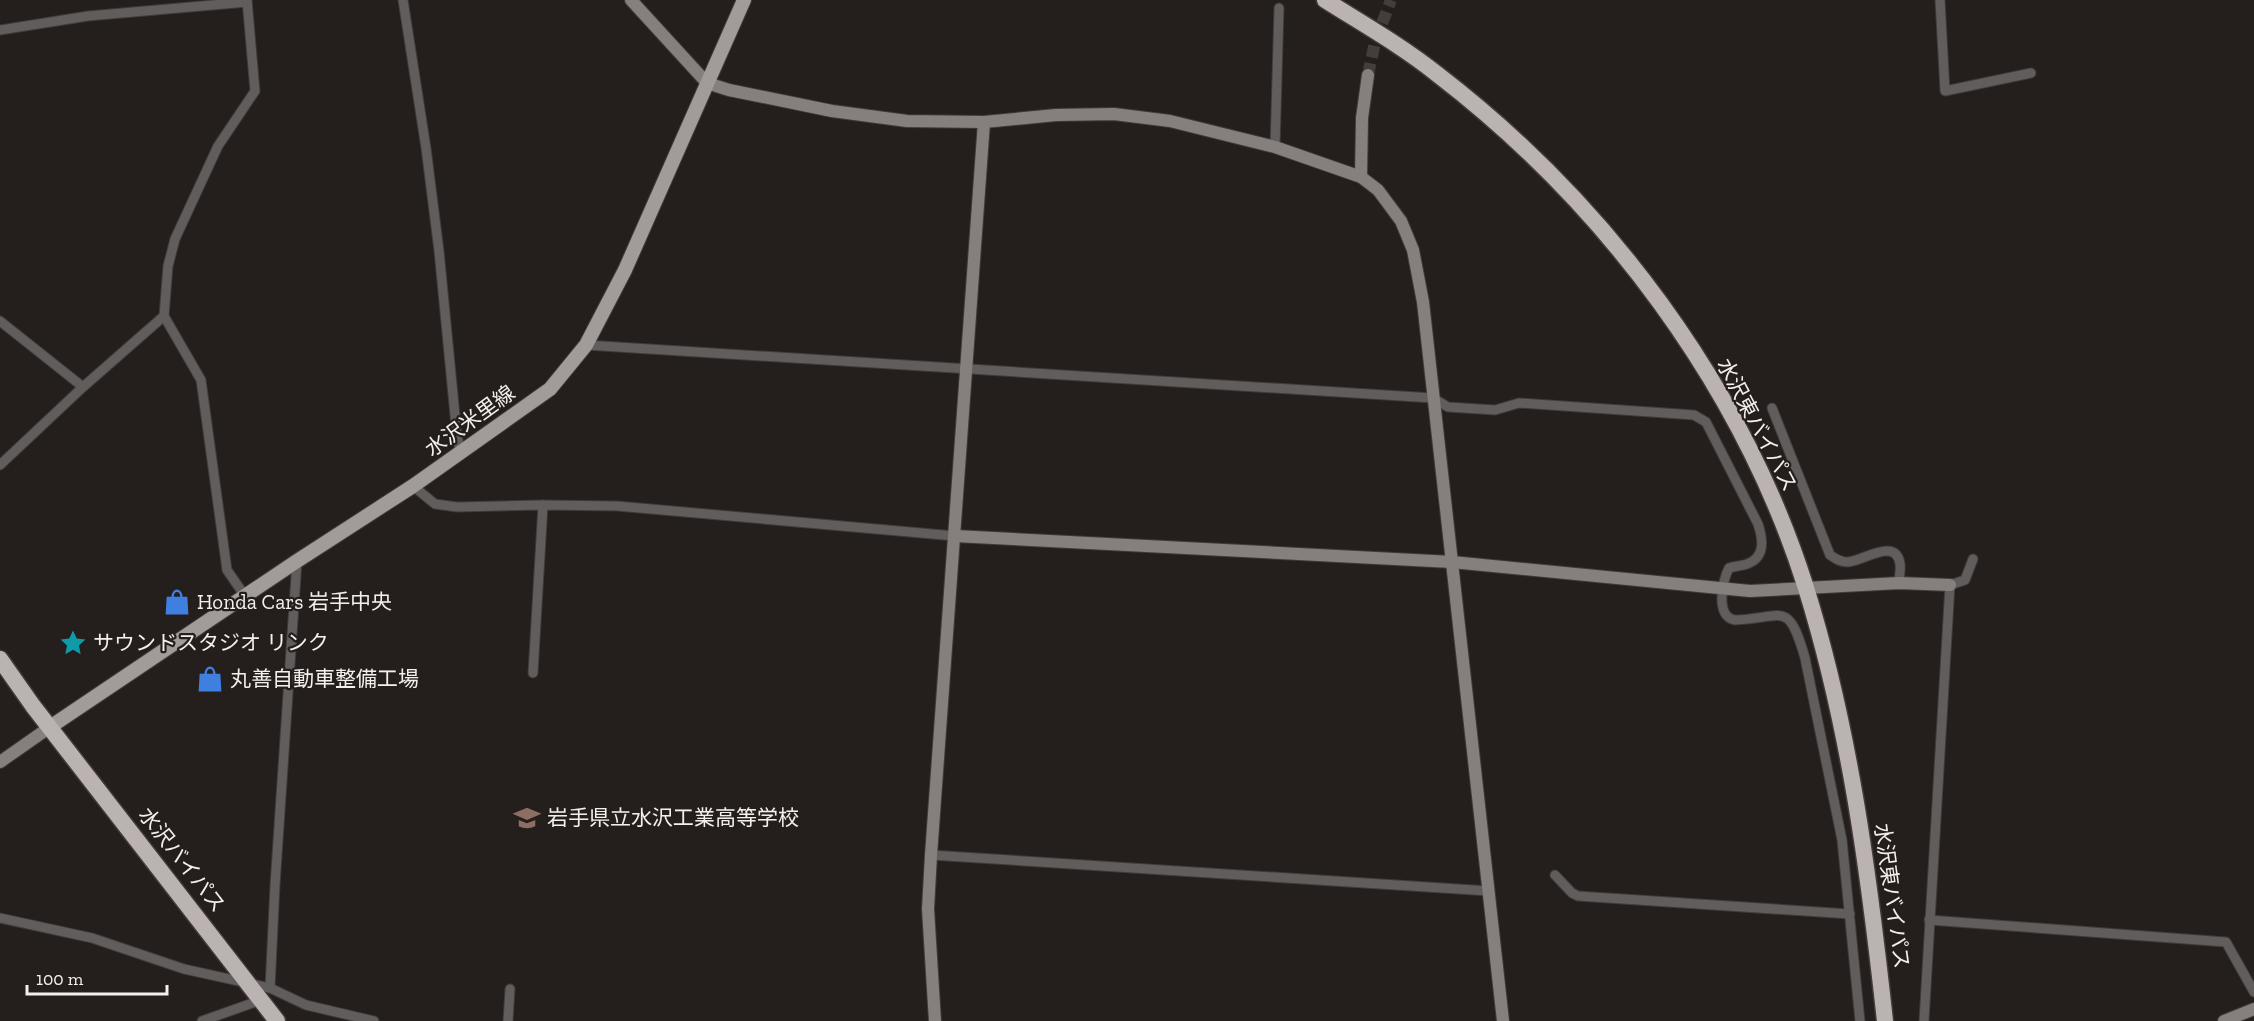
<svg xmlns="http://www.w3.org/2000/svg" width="2254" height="1021" font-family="'Zilla Slab','Noto Sans JP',serif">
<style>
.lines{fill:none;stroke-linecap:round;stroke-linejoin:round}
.secondary-tunnel{stroke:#433d3b;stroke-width:12;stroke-dasharray:12 6;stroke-linecap:butt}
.street-casing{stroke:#413b39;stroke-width:11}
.secondary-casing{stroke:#413b39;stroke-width:14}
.primary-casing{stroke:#413b39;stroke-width:16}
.highway-casing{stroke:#413b39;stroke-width:19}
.street{stroke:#605d5c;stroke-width:9}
.secondary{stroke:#85807e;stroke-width:12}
.primary{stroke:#a19b99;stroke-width:14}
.highway{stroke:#bbb3b1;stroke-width:16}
.labels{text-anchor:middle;stroke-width:4.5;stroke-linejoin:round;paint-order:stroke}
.street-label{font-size:21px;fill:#f3efed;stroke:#241e1c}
.poi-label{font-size:21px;fill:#f3efed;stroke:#241e1c;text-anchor:start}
</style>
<rect width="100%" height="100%" fill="#241e1c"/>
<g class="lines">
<!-- secondary-tunnel -->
<path class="secondary-tunnel" d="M1368,75L1375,42L1391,0"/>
<!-- street casing -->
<g class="street-casing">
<g id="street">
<path d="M403,0L426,148L439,251L457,436L461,453"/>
<path d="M1940,0L1945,91L2031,73"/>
<path d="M0,30L88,16L247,2"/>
<path d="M1275,147L1279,8"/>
<path d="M0,321L83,387"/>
<path d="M586,345L1433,398L1448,407L1495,410L1519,403L1694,415L1706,422L1758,524C1763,539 1766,557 1747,564C1742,566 1735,566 1729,568C1722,581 1715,617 1735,620C1784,618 1788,599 1805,658L1842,840L1860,1021"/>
<path d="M1772,408L1830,555C1836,559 1840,562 1847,562C1862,562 1896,536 1900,564C1901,569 1899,577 1899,583"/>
<path d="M0,465L83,387L164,316"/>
<path d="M413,486L435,504L457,507L543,505L617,506L955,536"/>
<path d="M245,596L227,570L201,380L164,316L168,266L175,239L218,146L255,91L247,0"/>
<path d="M533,673L543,505"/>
<path d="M931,855L1489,891"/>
<path d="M1555,875L1572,893L1578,896L1850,914"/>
<path d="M0,918L92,938L184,969L270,988L306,1005L374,1021"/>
<path d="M1929,920L2226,942L2254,992"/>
<path d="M270,988L275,885L297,561"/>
<path d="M202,1021L261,1000"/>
<path d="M508,1021L510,989"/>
<path d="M1924,1021L1950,585L1965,580L1973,559"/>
</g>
</g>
<!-- secondary casing -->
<g class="secondary-casing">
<g id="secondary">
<path d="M631,0L707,83L729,90L832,111L907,121L984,122L1056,115L1114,114L1170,121L1275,147L1361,177L1378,190L1401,221L1413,250L1423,302L1503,1021"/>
<path d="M1361,177L1362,118L1368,75"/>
<path d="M955,536L1452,562L1750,591L1899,583L1950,585"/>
<path d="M0,762L50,727"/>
<path d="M935,1021L928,909L931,855L984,122"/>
<path d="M2224,1021L2254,1009"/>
</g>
</g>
<!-- primary casing -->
<g class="primary-casing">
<path id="primary" d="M50,727L297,561L413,486L550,389L586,345L625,270L744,0"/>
</g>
<!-- highway casing -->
<g class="highway-casing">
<g id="highway">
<path d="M1325,0C1363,24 1402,46 1437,74C1605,203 1742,385 1806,588C1850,729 1869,875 1885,1021"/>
<path d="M0,659L33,706L277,1021"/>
</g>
</g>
<!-- street -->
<use href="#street" class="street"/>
<!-- secondary -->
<use href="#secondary" class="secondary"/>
<!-- primary -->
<use href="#primary" class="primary"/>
<!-- highway -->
<use href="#highway" class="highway"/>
</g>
<!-- icons -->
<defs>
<g id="shop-bare" transform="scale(2.07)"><path d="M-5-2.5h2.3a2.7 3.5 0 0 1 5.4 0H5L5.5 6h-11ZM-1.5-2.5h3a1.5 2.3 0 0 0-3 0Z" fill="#3f7fe0" stroke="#241e1c" stroke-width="2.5" paint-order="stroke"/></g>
<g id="sight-bare" transform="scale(2.07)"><path d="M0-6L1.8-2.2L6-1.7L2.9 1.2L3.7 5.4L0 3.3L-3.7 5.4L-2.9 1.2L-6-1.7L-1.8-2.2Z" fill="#0f9aa8" stroke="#241e1c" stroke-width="2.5" paint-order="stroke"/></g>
<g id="school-bare" transform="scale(2.07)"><path d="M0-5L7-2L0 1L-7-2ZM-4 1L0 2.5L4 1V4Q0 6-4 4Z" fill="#8d6e63" stroke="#241e1c" stroke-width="2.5" paint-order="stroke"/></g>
</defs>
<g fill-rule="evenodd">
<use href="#shop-bare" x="177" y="602"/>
<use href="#sight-bare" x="73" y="643"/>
<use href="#shop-bare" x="210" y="679"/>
<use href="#school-bare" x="527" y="818"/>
</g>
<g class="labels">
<!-- street labels -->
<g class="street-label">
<text transform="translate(470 421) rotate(-36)" y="7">水沢米里線</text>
<text transform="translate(1757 425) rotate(62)" y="7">水沢東バイパス</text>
<text transform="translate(182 860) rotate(52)" y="7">水沢バイパス</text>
<text transform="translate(1892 896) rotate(82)" y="7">水沢東バイパス</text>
</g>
<!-- poi labels -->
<g class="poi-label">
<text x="197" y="609">Honda Cars 岩手中央</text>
<text x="93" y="650">サウンドスタジオ リンク</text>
<text x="230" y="686">丸善自動車整備工場</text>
<text x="547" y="825">岩手県立水沢工業高等学校</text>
</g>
</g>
<!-- scale -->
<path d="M27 985v9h140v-9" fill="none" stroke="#f3efed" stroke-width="3"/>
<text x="36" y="985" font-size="18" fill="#f3efed" stroke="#241e1c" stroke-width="4.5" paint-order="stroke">100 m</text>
</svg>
